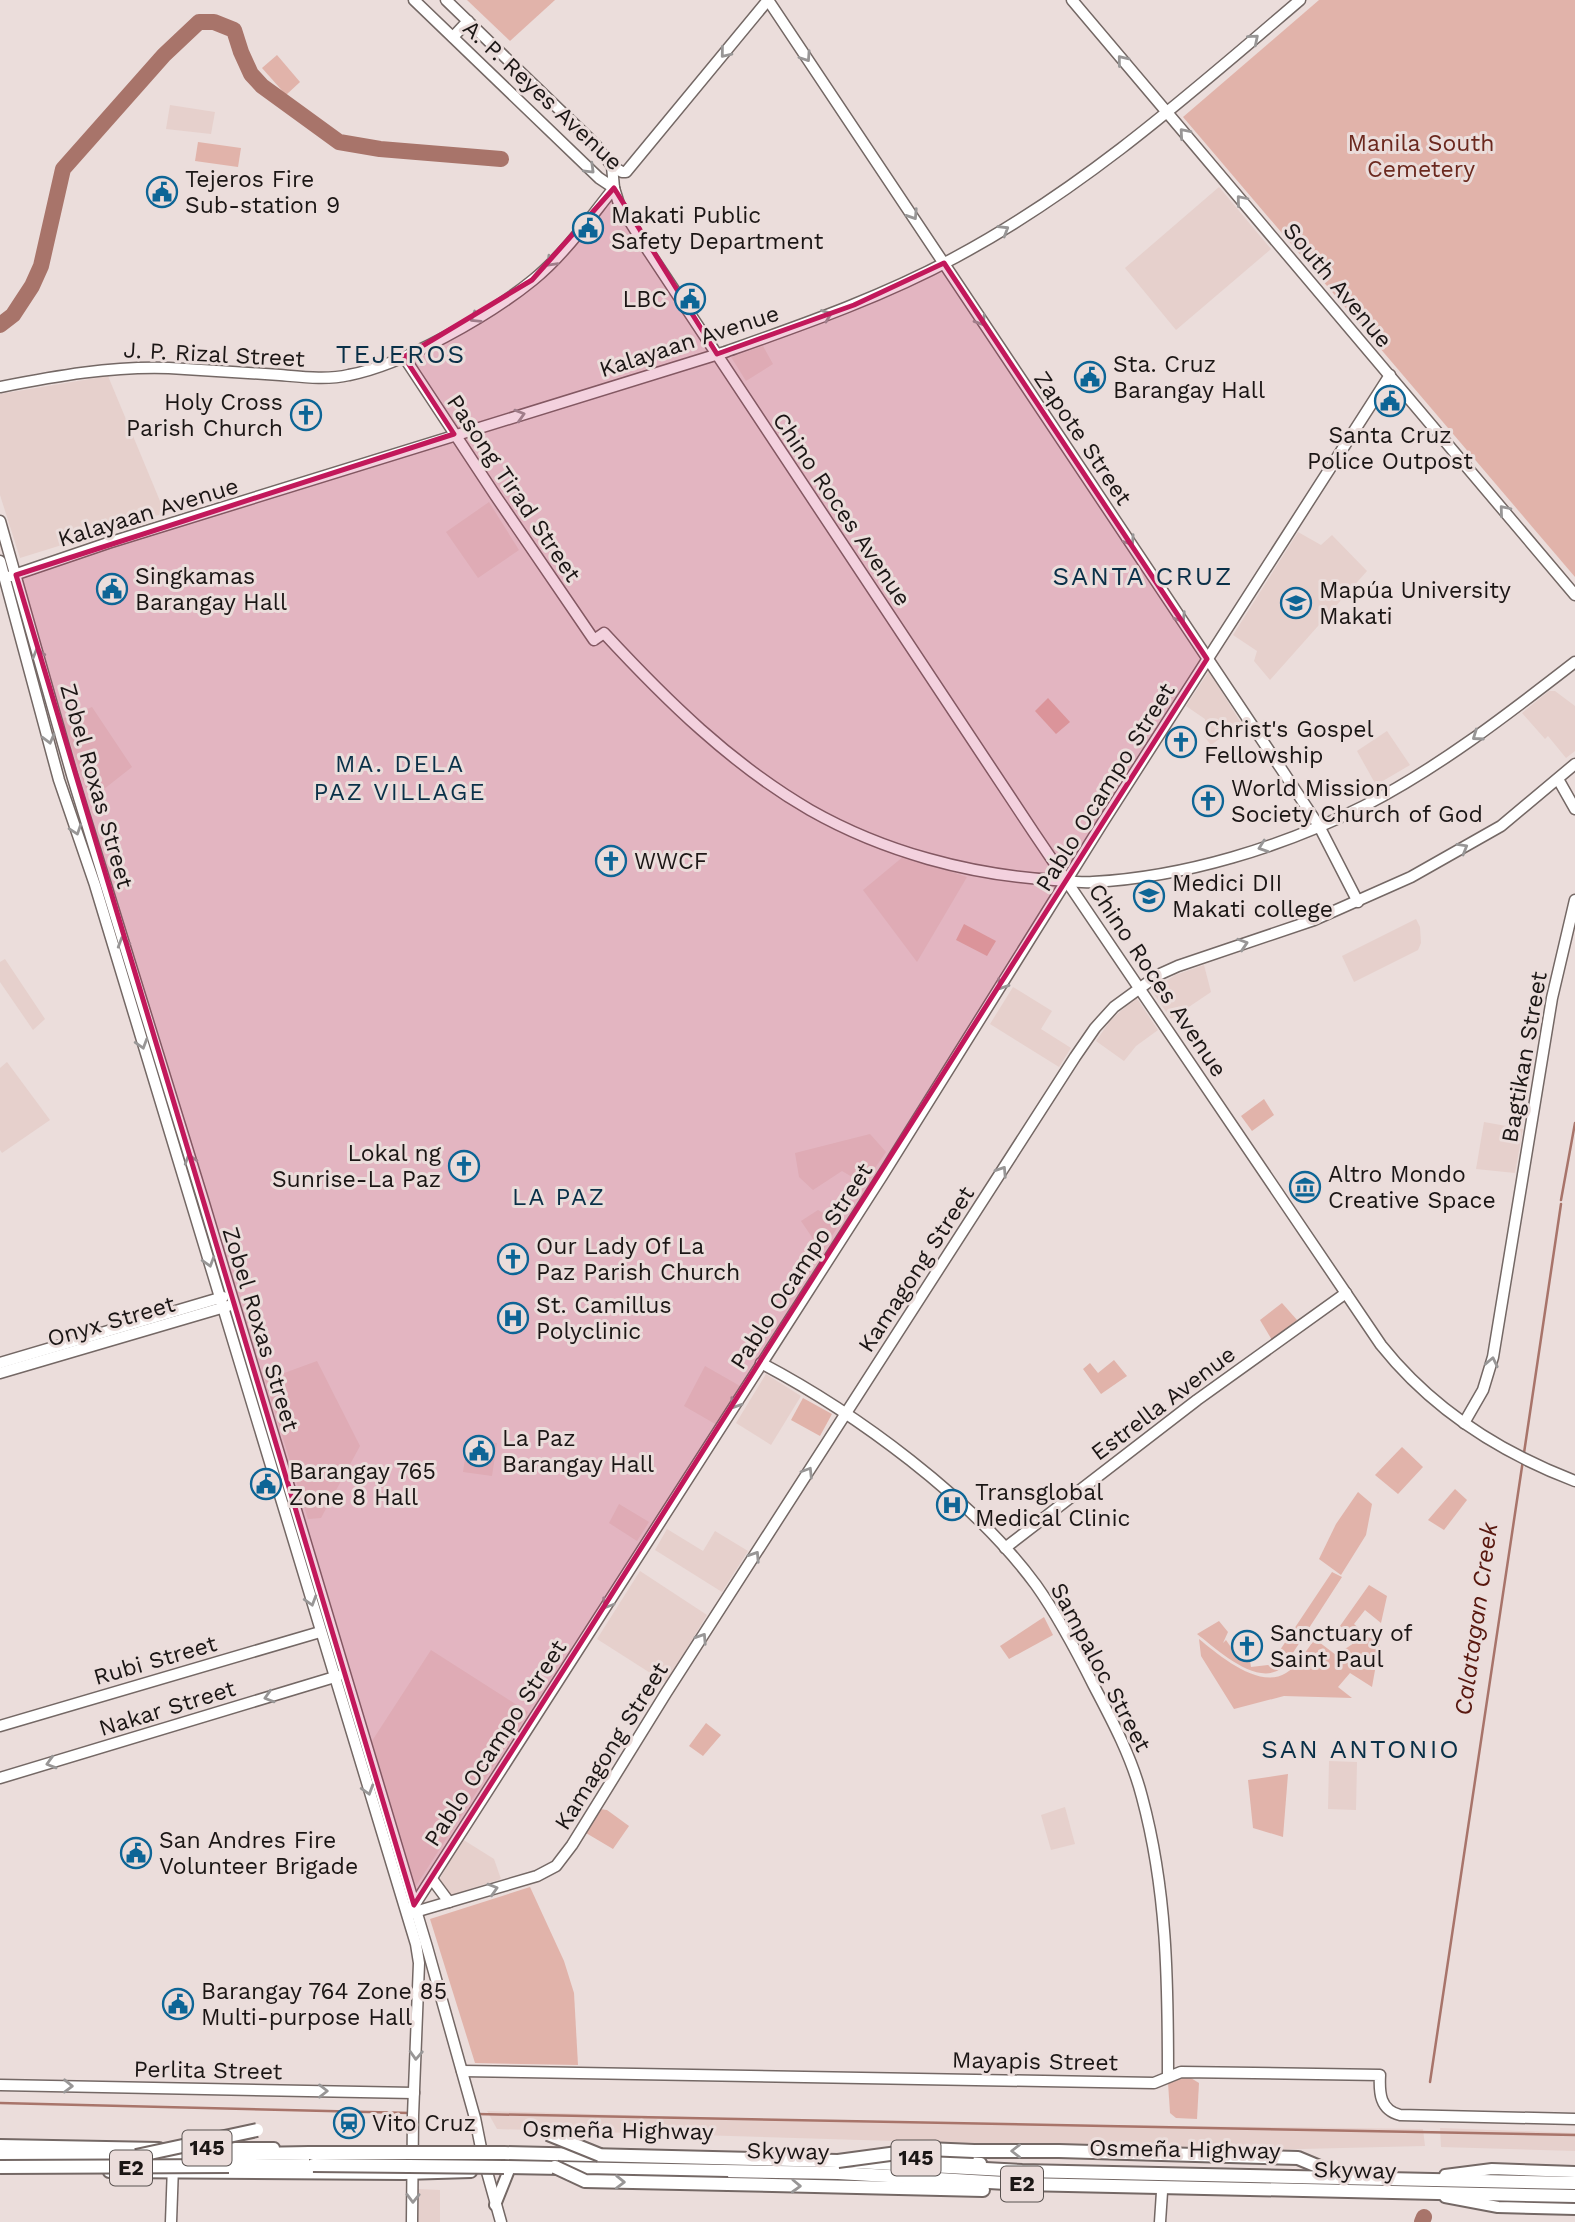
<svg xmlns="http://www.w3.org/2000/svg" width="1575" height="2222" font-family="'Work Sans',sans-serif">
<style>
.built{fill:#e6d0cc}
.green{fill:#e1b3aa}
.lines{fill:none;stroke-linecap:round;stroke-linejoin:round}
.stream{stroke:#a8746a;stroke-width:2.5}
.river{stroke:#a8746a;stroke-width:16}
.secondary-casing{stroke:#746865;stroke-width:13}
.primary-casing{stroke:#746865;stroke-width:14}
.highway-casing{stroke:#746865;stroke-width:16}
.secondary{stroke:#fff;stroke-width:10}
.primary{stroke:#fff;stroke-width:10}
.highway{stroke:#fff;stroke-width:12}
.highway-bridge-casing{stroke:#746865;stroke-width:16;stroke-linecap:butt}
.highway-bridge{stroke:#fff;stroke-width:12}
.oneway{stroke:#989696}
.marked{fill:#c2185b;fill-opacity:0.2;stroke:#c2185b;stroke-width:5;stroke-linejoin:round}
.labels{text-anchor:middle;stroke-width:6;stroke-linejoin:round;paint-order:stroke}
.shield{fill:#ebdddb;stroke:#595250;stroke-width:2}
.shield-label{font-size:21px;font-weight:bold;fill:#1b1615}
.street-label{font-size:23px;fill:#1b1615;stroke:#ebdddb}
.park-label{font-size:23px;fill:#6b281e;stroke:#ebdddb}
.poi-label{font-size:23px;fill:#1b1615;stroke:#ebdddb;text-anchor:start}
.neighbourhood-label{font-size:24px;letter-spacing:2px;fill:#093048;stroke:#ebdddb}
.water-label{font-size:24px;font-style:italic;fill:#58170e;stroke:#ebdddb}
.quarter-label{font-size:26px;letter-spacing:2px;fill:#093048;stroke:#ebdddb}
</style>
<rect width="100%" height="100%" fill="#ebdddb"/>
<!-- built -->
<g class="built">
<path d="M170,105L215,112L211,134L166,129Z"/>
<path d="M1219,187L1271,249L1176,330L1125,268Z"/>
<path d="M763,346L773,364L746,381L731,357Z"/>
<path d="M108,376L165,513L20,558L0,495V394Z"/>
<path d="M489,502L519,550L478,578L446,532Z"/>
<path d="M1298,532L1321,545L1332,535L1367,571L1270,680L1254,661L1257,651L1233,635Z"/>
<path d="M1209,671L1241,723L1211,745L1204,736L1205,719L1186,706Z"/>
<path d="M1549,691H1555L1575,706V751L1566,758L1548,736L1545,739L1522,713Z"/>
<path d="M92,707L132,767L90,800L62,719Z"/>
<path d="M1387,731L1410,765L1376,785L1357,751Z"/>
<path d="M904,856L967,877L917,962L863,890Z"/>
<path d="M1416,919L1420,927L1421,943L1418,950L1354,982L1342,956Z"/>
<path d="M5,959L45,1019L33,1030L0,982V962Z"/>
<path d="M1204,965L1211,992L1171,1019L1152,991L1175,975Z"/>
<path d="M1013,987L1052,1011L1041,1029L1071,1048L1059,1067L990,1024Z"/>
<path d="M1136,997L1158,1030L1136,1046L1124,1061L1096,1041L1110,1021Z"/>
<path d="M7,1062L50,1120L2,1153L0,1150V1068Z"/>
<path d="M1484,1122L1523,1129L1515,1173L1476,1169Z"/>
<path d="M870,1134L886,1152L864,1184L842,1171L813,1190L799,1177L795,1153Z"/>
<path d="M818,1210L840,1223L822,1252L801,1221Z"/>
<path d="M317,1361L360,1446L321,1518L308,1519L265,1380Z"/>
<path d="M705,1366L740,1386L717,1425L684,1406Z"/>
<path d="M766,1374L801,1396L771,1445L736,1423Z"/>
<path d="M468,1439L497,1443L492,1476L463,1472Z"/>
<path d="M619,1504L649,1522L637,1541L609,1523Z"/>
<path d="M667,1529L703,1551L715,1531L748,1551L722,1592L655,1550Z"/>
<path d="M640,1571L707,1615L666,1683L597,1639Z"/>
<path d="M431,1650L528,1712L414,1889L370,1744Z"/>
<path d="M1329,1761L1357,1762L1356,1810L1328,1809Z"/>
<path d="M1065,1807L1075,1844L1051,1850L1041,1815Z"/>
<path d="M462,1839L494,1859L501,1879L448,1896L438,1882Z"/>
<path d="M487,2111L860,2122L1423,2129L1425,2146L1223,2151L497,2129Z"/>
<path d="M1440,2128L1575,2133V2151L1441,2147Z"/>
<path d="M418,2189L440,2190V2222H418Z"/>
</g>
<!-- green -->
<g class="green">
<path d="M467,0H555L510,41Z"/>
<path d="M1319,0H1575V577L1183,117Z"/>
<path d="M277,55L300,82L286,95L262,68Z"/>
<path d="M198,142L241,148L238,167L195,161Z"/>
<path d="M1048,698L1070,722L1056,734L1035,711Z"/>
<path d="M964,924L996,941L987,956L956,940Z"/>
<path d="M1264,1099L1274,1115L1252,1131L1241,1116Z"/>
<path d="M1282,1303L1297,1320L1272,1340L1260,1320Z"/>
<path d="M1114,1360L1127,1376L1101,1394L1083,1369L1090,1363L1098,1373Z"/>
<path d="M803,1398L832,1414L820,1436L791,1420Z"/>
<path d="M1402,1447L1423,1467L1398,1494L1375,1475Z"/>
<path d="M1455,1489L1467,1500L1444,1530L1428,1520Z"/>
<path d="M1358,1492L1372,1504L1366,1535L1341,1575L1319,1559L1336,1524Z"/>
<path d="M1332,1572L1342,1577L1287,1662C1264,1694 1218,1650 1197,1634L1219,1621L1228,1632L1223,1643L1226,1640L1237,1656L1249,1654L1251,1667L1286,1663L1276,1656Z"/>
<path d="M1369,1585L1387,1596L1381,1623L1365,1610L1354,1624L1365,1634L1356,1638L1340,1626Z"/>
<path d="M1044,1617L1053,1635L1009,1659L1000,1646Z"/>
<path d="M1368,1637L1380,1642L1372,1687L1350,1673L1338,1687L1352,1698L1284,1696L1234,1709L1201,1656L1199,1639C1219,1655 1259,1690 1286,1673C1297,1667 1307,1649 1315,1639L1336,1655L1357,1641Z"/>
<path d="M706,1723L721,1735L703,1756L689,1746Z"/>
<path d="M1288,1774L1283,1837L1253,1828L1248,1780Z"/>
<path d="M600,1809L607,1810L629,1826L613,1849L586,1833Z"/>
<path d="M530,1887L564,1961L574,1993L578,2065L475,2063L430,1919Z"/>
<path d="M1186,2075L1199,2083L1197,2119L1176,2118L1170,2113L1168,2082Z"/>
</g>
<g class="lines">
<!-- stream -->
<g class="stream">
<path d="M1561,1200L1575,1123"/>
<path d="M1524,1453L1561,1204"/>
<path d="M1430,2082L1523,1460"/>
<path d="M0,2103L410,2113"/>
<path d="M477,2114L1575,2135"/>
</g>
<!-- river -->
<g class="river">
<path d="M0,325L13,315L32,286L41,266L63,169L164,55L199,22H214L234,30L241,52L251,74L262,86L339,142L380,149L501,159"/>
<path d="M1422,2222L1424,2217"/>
</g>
<!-- secondary casing -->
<g class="secondary-casing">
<g id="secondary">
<path d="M414,0L599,178L614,188"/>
<path d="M446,0L595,144L612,166L614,188L619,204L649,252L1034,833L1381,1345C1432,1409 1499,1452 1575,1481"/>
<path d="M768,0L1282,770L1319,826L1358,902"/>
<path d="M1072,0L1575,595"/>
<path d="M453,37L468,21"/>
<path d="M612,166L622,172H626L768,0"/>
<path d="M404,357L495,495L594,640L604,633C666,700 731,764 810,810C884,852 970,875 1054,880C1067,881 1080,883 1093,882C1185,877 1282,847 1364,806C1440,767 1508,714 1575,662"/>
<path d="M0,387C56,376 111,366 169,368C206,370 243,373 280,375C303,377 327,380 349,375C403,365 490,315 533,280C564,255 589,219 614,188"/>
<path d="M0,521L72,775L203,1200L427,1947L475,2118L481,2148"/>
<path d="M0,561L59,780L95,885L416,1944L419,1963L413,2116L412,2222"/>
<path d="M11,576L108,543L725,352C804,324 882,297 956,257C1083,189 1191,93 1300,0"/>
<path d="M1558,779L1575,809"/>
<path d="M0,1363L223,1297"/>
<path d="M761,1363C856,1413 972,1498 1036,1585C1058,1616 1077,1652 1094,1686C1113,1722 1132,1758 1142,1797C1167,1890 1168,1980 1168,2076"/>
<path d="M0,1373L228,1306"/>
<path d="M1464,1423L1483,1390L1493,1357L1552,998L1575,900"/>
<path d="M1005,1548L1197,1400L1346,1293"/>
<path d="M0,1726L320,1632"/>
<path d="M0,1778L338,1676"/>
<path d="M432,1879L449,1902"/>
<path d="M408,1914L537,1876L556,1866L572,1845L666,1693L1075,1057L1095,1028L1114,1007L1158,975L1178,966L1314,920L1411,877L1501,826L1575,764"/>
<path d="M408,1915L882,1176L1103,822L1390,375"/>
<path d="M462,2071L1154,2083L1181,2072L1380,2075C1379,2093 1380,2110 1400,2115L1575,2119"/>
<path d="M0,2085L414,2093"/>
<path d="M487,2172L501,2222"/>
<path d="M171,2222L173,2166"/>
<path d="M1160,2222L1162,2192"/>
</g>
</g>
<!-- primary casing -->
<g class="primary-casing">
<g id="primary">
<path d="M0,2145L159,2148"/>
<path d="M189,2148H274"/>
<path d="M896,2158L981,2163"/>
<path d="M434,2160H484"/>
<path d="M109,2172L404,2174L471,2172"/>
<path d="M1445,2175L1492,2169L1575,2172"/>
<path d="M1445,2197L1498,2207L1575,2209"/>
<path d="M495,2205L509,2170"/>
</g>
</g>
<!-- highway casing -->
<g class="highway-casing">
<g id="highway">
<path d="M974,2151H1059L1298,2158L1334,2173"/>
<path d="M504,2153L838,2161L1022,2171L1575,2183"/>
<path d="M0,2154L136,2156L309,2153"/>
<path d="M229,2166L313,2165"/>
<path d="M504,2167L838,2173L1023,2184L1575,2196"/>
<path d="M728,2184L983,2190"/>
</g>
</g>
<!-- secondary -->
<use href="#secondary" class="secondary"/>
<!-- primary -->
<use href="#primary" class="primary"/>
<!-- highway -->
<use href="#highway" class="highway"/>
<!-- highway-bridge casing -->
<g class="highway-bridge-casing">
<g id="highway-bridge">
<path d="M548,2134L600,2155"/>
<path d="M309,2153H504"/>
<path d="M136,2156L257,2130"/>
<path d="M838,2161L927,2149L974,2151"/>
<path d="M313,2165L504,2167"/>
<path d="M0,2167L229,2166"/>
<path d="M555,2167L585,2181L728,2184"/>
</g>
</g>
<!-- highway-bridge -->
<use href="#highway-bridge" class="highway-bridge"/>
</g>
<!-- one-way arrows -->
<defs><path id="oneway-chevron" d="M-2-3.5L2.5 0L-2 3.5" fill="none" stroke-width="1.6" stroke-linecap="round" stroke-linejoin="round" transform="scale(1.75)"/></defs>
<g class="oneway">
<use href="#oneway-chevron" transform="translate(1254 39) rotate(-40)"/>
<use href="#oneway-chevron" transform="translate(725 53) rotate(129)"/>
<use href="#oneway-chevron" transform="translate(806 57) rotate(56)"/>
<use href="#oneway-chevron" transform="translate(1122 60) rotate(-129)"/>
<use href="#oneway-chevron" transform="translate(1184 133) rotate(-131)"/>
<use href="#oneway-chevron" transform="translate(590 169) rotate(44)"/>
<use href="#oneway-chevron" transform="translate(1241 200) rotate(-130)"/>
<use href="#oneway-chevron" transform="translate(913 215) rotate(57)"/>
<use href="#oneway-chevron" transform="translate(1004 230) rotate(-31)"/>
<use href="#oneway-chevron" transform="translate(551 262) rotate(133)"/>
<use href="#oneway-chevron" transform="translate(827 315) rotate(-21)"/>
<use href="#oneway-chevron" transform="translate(475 318) rotate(148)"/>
<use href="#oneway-chevron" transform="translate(981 321) rotate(57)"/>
<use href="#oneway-chevron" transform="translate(520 415) rotate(-17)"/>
<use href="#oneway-chevron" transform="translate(1504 510) rotate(-130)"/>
<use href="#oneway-chevron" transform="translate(1130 541) rotate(56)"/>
<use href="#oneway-chevron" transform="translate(1181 618) rotate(57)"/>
<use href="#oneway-chevron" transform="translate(38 653) rotate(-106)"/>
<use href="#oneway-chevron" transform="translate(1477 736) rotate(145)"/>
<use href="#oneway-chevron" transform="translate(49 739) rotate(75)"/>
<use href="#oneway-chevron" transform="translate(76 830) rotate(71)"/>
<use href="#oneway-chevron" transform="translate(1263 847) rotate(161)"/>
<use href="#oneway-chevron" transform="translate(1463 848) rotate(-30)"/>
<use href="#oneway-chevron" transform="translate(123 942) rotate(-107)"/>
<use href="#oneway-chevron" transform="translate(1243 944) rotate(-18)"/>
<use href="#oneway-chevron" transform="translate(1002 985) rotate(123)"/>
<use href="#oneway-chevron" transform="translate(142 1044) rotate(73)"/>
<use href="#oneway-chevron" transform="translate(190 1159) rotate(-107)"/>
<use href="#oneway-chevron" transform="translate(1002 1171) rotate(-57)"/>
<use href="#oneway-chevron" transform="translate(209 1262) rotate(73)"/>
<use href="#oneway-chevron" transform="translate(1492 1362) rotate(-78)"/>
<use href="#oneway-chevron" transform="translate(735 1404) rotate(123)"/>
<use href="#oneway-chevron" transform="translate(808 1472) rotate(-58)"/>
<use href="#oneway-chevron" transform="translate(755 1556) rotate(-57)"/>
<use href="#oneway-chevron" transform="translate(311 1601) rotate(73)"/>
<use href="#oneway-chevron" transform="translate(607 1604) rotate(122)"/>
<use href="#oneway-chevron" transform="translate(702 1638) rotate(-57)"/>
<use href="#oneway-chevron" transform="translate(269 1697) rotate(163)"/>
<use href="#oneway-chevron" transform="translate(51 1763) rotate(164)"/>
<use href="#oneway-chevron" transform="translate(368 1790) rotate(73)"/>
<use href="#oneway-chevron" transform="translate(493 1889) rotate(-17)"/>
<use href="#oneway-chevron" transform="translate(416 2055) rotate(93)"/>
<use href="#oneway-chevron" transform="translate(68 2086) rotate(1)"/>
<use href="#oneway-chevron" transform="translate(323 2091)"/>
<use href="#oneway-chevron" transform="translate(1016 2151) rotate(-180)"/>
<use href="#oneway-chevron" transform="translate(620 2182) rotate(1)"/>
<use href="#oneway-chevron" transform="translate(796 2186) rotate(2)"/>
<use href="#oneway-chevron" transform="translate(413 2198) rotate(91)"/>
</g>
<!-- marked area -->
<path class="marked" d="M614,188L717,354L854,305L944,263L1207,659L414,1905L16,575L454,434L404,357L532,280Z"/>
<!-- icons -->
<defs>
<g id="civic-ring" transform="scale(1.575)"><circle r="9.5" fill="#ebdddb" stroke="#0d6596" stroke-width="1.5"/><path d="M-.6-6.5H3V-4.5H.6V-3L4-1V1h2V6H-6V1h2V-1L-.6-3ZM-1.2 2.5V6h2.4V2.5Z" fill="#0d6596"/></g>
<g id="church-ring" transform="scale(1.575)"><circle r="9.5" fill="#ebdddb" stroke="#0d6596" stroke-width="1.5"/><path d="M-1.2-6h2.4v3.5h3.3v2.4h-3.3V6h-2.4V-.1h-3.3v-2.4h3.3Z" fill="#0d6596"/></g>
<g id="university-ring" transform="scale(1.575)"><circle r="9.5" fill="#ebdddb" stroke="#0d6596" stroke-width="1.5"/><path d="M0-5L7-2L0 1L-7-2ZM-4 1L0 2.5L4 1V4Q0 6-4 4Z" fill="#0d6596"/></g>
<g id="museum-ring" transform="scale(1.575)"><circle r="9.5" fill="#ebdddb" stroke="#0d6596" stroke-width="1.5"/><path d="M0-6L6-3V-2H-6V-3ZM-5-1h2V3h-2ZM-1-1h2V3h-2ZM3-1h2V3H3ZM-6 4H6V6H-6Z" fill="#0d6596"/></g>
<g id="hospital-ring" transform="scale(1.575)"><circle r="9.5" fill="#ebdddb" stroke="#0d6596" stroke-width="1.5"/><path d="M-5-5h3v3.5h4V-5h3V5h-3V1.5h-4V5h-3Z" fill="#0d6596"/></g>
<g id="station-ring" transform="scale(1.575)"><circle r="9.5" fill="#ebdddb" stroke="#0d6596" stroke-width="1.5"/><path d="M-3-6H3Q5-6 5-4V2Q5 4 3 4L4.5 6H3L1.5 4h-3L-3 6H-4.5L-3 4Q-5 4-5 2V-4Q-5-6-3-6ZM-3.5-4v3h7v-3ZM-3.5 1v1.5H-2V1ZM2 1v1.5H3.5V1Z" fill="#0d6596"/></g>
</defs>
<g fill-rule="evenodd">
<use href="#civic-ring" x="162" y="192"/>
<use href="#civic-ring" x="588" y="228"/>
<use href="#civic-ring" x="690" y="299"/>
<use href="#civic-ring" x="1090" y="377"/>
<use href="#civic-ring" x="1390" y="401"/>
<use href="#church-ring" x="306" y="415"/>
<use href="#civic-ring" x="112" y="589"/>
<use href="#university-ring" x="1296" y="603"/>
<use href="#church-ring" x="1181" y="742"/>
<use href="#church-ring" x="1208" y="801"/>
<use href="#church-ring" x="611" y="861"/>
<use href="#university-ring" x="1149" y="896"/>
<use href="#church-ring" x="464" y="1166"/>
<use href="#museum-ring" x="1305" y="1187"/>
<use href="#church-ring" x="513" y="1259"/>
<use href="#hospital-ring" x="513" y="1318"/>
<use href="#civic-ring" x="479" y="1451"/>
<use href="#civic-ring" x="266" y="1484"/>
<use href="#hospital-ring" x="952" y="1505"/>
<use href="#church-ring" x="1247" y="1646"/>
<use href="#civic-ring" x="136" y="1853"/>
<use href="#civic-ring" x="178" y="2004"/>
<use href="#station-ring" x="349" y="2123"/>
</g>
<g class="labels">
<!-- shield labels -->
<g class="shield">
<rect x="182.5" y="2130.5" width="49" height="35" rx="5"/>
<rect x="891.5" y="2140.5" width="49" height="35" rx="5"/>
<rect x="110" y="2150.5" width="42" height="35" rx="5"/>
<rect x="1001" y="2166.5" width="42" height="35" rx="5"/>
</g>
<g class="shield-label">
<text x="207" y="2155">145</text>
<text x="916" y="2165">145</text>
<text x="131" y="2175">E2</text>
<text x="1022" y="2191">E2</text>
</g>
<!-- street labels -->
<g class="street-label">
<text transform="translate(543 95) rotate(43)" y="8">A. P. Reyes Avenue</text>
<text transform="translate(1338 285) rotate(50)" y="8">South Avenue</text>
<text transform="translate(689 341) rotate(-18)" y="8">Kalayaan Avenue</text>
<text transform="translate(214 354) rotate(3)" y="8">J. P. Rizal Street</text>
<text transform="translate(1083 438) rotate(56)" y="8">Zapote Street</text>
<text transform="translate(514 488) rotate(56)" y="8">Pasong Tirad Street</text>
<text transform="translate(842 509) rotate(56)" y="8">Chino Roces Avenue</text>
<text transform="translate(148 512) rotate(-17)" y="8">Kalayaan Avenue</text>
<text transform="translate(97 786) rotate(74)" y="8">Zobel Roxas Street</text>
<text transform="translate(1105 787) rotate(-58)" y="8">Pablo Ocampo Street</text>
<text transform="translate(1158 980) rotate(56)" y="8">Chino Roces Avenue</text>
<text transform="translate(1524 1057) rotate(-80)" y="8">Bagtikan Street</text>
<text transform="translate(801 1266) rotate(-57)" y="8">Pablo Ocampo Street</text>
<text transform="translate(916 1269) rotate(-57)" y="8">Kamagong Street</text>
<text transform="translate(111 1321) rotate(-16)" y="8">Onyx Street</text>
<text transform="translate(261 1329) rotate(73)" y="8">Zobel Roxas Street</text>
<text transform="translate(1163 1403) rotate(-37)" y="8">Estrella Avenue</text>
<text transform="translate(155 1660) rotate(-16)" y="8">Rubi Street</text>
<text transform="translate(1101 1667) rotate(62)" y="8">Sampaloc Street</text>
<text transform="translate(167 1708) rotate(-17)" y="8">Nakar Street</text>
<text transform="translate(495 1743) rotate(-57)" y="8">Pablo Ocampo Street</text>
<text transform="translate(611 1746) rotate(-58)" y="8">Kamagong Street</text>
<text transform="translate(1035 2061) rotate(1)" y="8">Mayapis Street</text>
<text transform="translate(208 2070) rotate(1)" y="8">Perlita Street</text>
<text transform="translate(618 2130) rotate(1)" y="8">Osmeña Highway</text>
<text transform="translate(1185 2149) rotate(1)" y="8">Osmeña Highway</text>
<text transform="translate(788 2151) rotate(1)" y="8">Skyway</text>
<text transform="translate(1355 2170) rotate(1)" y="8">Skyway</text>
</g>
<!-- park labels -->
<g class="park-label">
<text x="1421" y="151">Manila South<tspan x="1421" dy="26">Cemetery</tspan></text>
</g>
<!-- poi labels -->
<g class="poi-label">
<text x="185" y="187">Tejeros Fire<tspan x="185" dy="26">Sub-station 9</tspan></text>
<text x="611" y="223">Makati Public<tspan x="611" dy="26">Safety Department</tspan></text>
<text x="667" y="307" text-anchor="end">LBC</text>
<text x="1113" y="372">Sta. Cruz<tspan x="1113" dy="26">Barangay Hall</tspan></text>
<text x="283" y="410" text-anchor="end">Holy Cross<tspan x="283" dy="26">Parish Church</tspan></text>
<text x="1390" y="443" text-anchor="middle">Santa Cruz<tspan x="1390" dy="26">Police Outpost</tspan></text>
<text x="135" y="584">Singkamas<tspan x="135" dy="26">Barangay Hall</tspan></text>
<text x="1319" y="598">Mapúa University<tspan x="1319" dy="26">Makati</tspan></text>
<text x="1204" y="737">Christ's Gospel<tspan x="1204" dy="26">Fellowship</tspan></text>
<text x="1231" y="796">World Mission<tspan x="1231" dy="26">Society Church of God</tspan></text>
<text x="634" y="869">WWCF</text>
<text x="1172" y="891">Medici DII<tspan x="1172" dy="26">Makati college</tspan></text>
<text x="441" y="1161" text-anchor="end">Lokal ng<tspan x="441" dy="26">Sunrise-La Paz</tspan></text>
<text x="1328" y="1182">Altro Mondo<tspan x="1328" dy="26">Creative Space</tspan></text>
<text x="536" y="1254">Our Lady Of La<tspan x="536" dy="26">Paz Parish Church</tspan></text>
<text x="536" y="1313">St. Camillus<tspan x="536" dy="26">Polyclinic</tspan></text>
<text x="502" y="1446">La Paz<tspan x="502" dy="26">Barangay Hall</tspan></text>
<text x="289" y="1479">Barangay 765<tspan x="289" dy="26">Zone 8 Hall</tspan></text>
<text x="975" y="1500">Transglobal<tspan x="975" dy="26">Medical Clinic</tspan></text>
<text x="1270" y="1641">Sanctuary of<tspan x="1270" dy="26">Saint Paul</tspan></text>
<text x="159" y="1848">San Andres Fire<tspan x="159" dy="26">Volunteer Brigade</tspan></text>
<text x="201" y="1999">Barangay 764 Zone 85<tspan x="201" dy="26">Multi-purpose Hall</tspan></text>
<text x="372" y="2131">Vito Cruz</text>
</g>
<!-- neighbourhood labels -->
<g class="neighbourhood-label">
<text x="400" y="772">MA. DELA<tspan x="400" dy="28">PAZ VILLAGE</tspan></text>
<text x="559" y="1205">LA PAZ</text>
</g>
<!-- water labels -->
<g class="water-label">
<text transform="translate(1476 1619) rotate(-82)" y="8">Calatagan Creek</text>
</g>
<!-- quarter labels -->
<g class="quarter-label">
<text x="401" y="363">TEJEROS</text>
<text x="1143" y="585">SANTA CRUZ</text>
<text x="1361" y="1758">SAN ANTONIO</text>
</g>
</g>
</svg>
